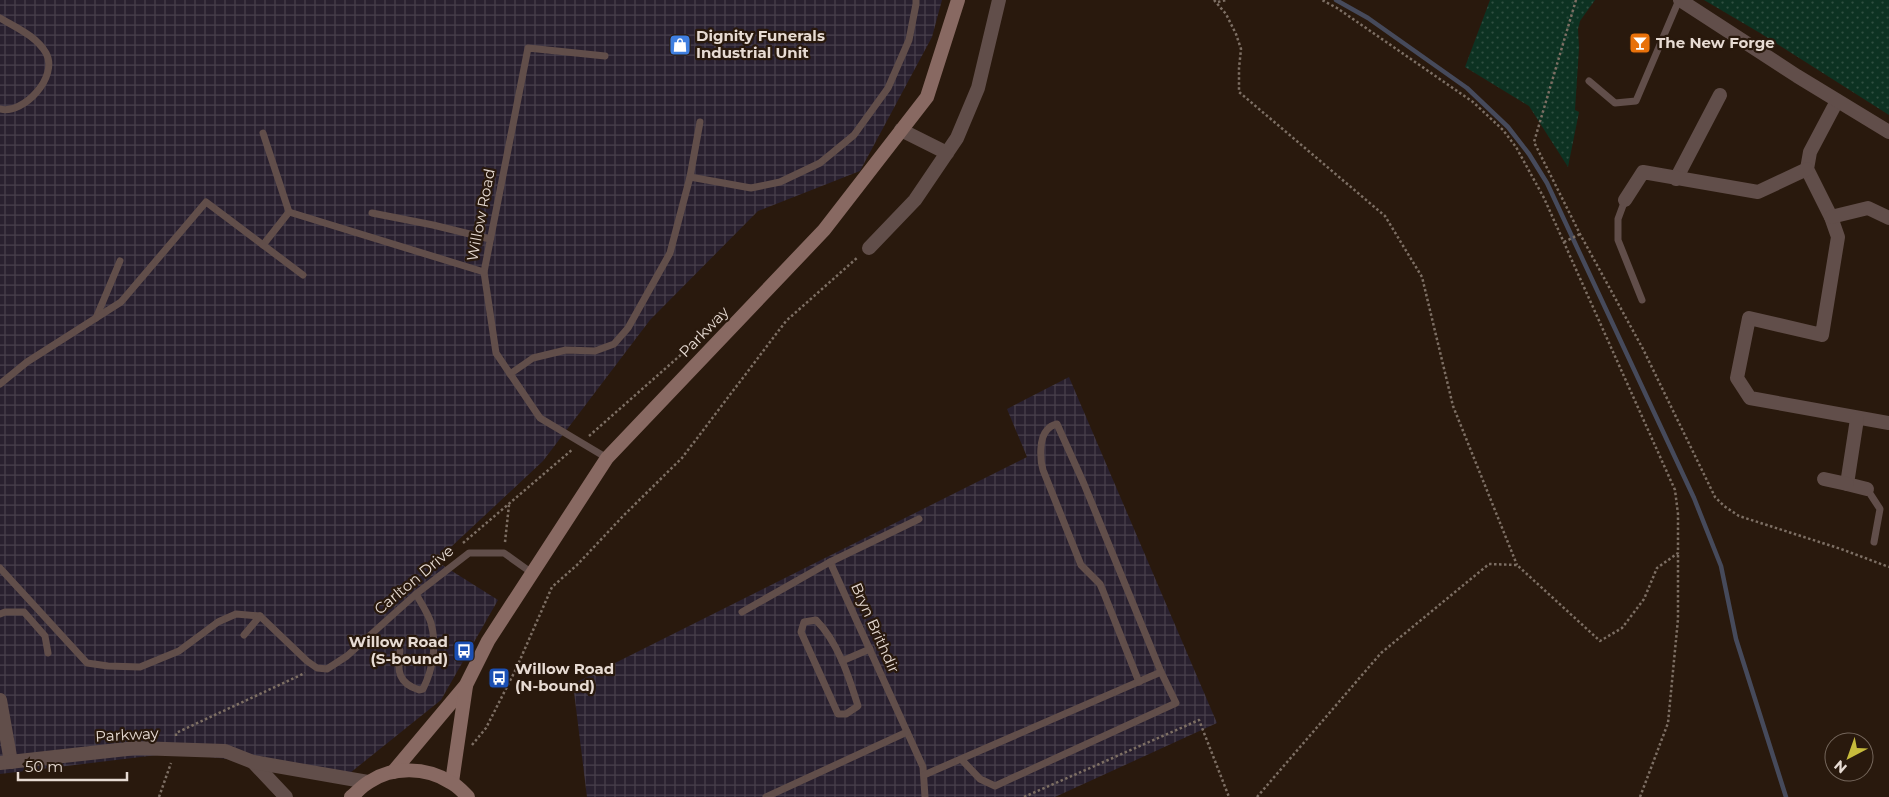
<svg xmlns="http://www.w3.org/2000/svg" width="1889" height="797" font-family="Montserrat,sans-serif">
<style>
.industrial{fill:url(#industrial-grid)}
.green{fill:url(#green-dots)}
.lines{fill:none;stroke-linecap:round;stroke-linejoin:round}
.stream{stroke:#464a5b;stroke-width:4.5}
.path{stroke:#7d6f64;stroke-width:2.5;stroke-dasharray:2.5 2.5;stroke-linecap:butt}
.service{stroke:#614e4a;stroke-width:7}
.minor{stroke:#614e4a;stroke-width:14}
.tertiary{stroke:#614e4a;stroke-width:14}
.secondary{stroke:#886962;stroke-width:14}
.labels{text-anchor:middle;stroke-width:4.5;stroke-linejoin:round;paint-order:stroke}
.poi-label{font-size:15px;font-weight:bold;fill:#e7dbd3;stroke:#29190d;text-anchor:start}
.street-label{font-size:15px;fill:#e7dbd3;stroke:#29190d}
</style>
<defs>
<pattern id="industrial-grid" width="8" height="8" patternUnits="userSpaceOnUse" patternTransform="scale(1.25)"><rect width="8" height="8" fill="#29202f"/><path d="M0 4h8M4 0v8" fill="none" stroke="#48404c"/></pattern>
<pattern id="green-dots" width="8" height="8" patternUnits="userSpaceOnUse" patternTransform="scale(1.25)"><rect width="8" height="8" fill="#0d3222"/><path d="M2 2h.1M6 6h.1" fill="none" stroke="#304f41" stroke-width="1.8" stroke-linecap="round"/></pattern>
</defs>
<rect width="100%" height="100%" fill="#29190d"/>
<!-- industrial -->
<g class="industrial">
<path d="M0,0H942L932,37L860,171L758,211L650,320L543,461L436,561L498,600L441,700L350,773L174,753L0,774Z"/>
<path d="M1069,377L1217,723L1055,797H587L573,684L1027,457L1007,409Z"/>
</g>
<!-- green -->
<g class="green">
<path d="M1490,0H1595L1580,21L1578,29L1579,48L1575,110L1579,112L1568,167L1529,106L1465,67Z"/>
<path d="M1704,0H1889V115L1760,33Z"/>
</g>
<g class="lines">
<!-- stream -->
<path class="stream" d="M1336,0L1368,18L1467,88L1508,127L1529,154L1547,183L1694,498L1721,566L1736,639L1786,797"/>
<!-- path -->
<g class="path">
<path d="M1214,0L1226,14L1236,34L1241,49L1239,68V92L1385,216L1422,277L1453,406L1517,565"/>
<path d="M1576,0L1534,142L1580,234L1643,349L1715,497L1724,506L1739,516L1841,549L1889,567"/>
<path d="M1218,2L1226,0"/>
<path d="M1564,242L1580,234"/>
<path d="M589,436L701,337"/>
<path d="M505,542L509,505"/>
<path d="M463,543L573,449"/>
<path d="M176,736V733L305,673"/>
<path d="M472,745L486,728L516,669L552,587L577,565L624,515L682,458L786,321L858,257"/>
<path d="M159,797L171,763"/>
<path d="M1024,797L1199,720L1229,797"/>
<path d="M1257,797L1381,653L1489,564L1517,565L1600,641L1622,628L1644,599L1657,568L1678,553V514L1675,490L1544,198L1516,147L1503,130L1473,102L1337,8L1322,0"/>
<path d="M1640,797L1668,723L1678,619V553"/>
</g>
<!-- service -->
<g class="service">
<path d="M0,18C17,28 36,36 46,53C59,76 24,115 0,109"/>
<path d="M605,56L528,48L484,272L496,353L540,418L607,458"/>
<path d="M1589,81L1615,103L1636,101L1679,0"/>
<path d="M263,133L289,212L263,245"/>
<path d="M690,177L700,122"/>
<path d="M1625,200L1618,219V240L1642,300"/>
<path d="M289,212L484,272"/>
<path d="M372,213L433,225L490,239"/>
<path d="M96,318L120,261"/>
<path d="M510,374L533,358L566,350L595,351L614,344L628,328L670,253L690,177L751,188L780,182L820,163L854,135L888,88L909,40L916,4V0"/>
<path d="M0,384L27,362L121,302L206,202L303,275"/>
<path d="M1867,489L1880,509L1874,542"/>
<path d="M919,519L830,562L923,767L925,797"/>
<path d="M0,568L87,663L108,666L140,667L179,651L218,622L236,614L260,616"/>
<path d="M742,612L830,562"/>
<path d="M0,614L5,612H24L45,636L48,653"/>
<path d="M816,620C838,642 849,677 858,706L846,714H838L801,632L804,622Z"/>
<path d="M244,635L260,616L307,661L317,668L327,669L347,656L416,594L469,553H504L532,573"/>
<path d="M400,651C397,671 398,683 419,690L423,689C433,669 437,645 431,623C428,613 421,603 416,594"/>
<path d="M842,661L870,649"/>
<path d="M1139,682L1103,591L1100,584L1081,565L1043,470C1040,460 1039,438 1047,430C1050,426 1053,425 1057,424L1084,484L1161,672"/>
<path d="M924,775L1161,672L1176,703L995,786L980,779L961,759"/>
<path d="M766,797L907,732"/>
</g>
<!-- minor -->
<g class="minor">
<path d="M1837,101L1810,152L1807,169L1831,217L1838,237L1822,335L1749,318L1737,378L1750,398L1889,423"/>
<path d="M901,130L947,153"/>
<path d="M1676,179L1720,95"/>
<path d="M1625,200L1643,172L1758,192L1807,169"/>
<path d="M1831,217L1868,208L1889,218"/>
<path d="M869,248L915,200L957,138L978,88L999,0"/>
<path d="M1857,419L1847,484L1867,489"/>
<path d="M1824,479L1847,484"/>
<path d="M0,700L11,762"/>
</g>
<!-- tertiary -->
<g class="tertiary">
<path d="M1680,0L1797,76L1889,132"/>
<path d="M253,762L286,797"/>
<path d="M0,763L136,748L225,751L253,762L368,782"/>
</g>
<!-- secondary -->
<g class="secondary">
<path d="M393,772L466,685L488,641L607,458L824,230L927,97L958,0"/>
<path d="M452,782L466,686"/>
<path d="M351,797C357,792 362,786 369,782C393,766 426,767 450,782C457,785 463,792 468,797"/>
</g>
</g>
<!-- icons -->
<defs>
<g id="bar-square" transform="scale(1.125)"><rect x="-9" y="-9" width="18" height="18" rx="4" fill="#e8710a" stroke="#29190d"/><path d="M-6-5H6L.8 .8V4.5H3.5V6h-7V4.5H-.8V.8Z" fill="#fff"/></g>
<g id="shop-square" transform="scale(1.125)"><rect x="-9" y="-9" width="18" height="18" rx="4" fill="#3f7fe0" stroke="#29190d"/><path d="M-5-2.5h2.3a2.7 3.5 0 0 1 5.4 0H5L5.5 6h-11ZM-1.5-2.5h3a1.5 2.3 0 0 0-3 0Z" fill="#fff"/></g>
<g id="bus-square" transform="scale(1.125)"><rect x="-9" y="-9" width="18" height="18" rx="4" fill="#1a4fb4" stroke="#29190d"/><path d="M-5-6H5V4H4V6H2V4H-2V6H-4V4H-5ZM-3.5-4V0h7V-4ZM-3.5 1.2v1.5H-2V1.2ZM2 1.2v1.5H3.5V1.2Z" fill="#fff"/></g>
</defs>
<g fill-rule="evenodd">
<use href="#bar-square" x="1640" y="43"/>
<use href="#shop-square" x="680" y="45"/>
<use href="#bus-square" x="464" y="651"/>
<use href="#bus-square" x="499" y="678"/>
</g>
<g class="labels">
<!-- poi labels -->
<g class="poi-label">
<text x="696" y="41">Dignity Funerals<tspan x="696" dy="17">Industrial Unit</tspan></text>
<text x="1656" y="48">The New Forge</text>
<text x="448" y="647" text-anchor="end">Willow Road<tspan x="448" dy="17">(S-bound)</tspan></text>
<text x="515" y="674">Willow Road<tspan x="515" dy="17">(N-bound)</tspan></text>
</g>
<!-- street labels -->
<g class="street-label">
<text transform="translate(481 215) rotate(-79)" y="5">Willow Road</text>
<text transform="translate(704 332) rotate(-46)" y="5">Parkway</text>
<text transform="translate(414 580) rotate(-40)" y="5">Carlton Drive</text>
<text transform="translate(875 628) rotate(66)" y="5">Bryn Brithdir</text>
<text transform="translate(127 735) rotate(-3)" y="5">Parkway</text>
</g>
</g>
<!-- north arrow -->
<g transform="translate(1849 757) rotate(221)"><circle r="24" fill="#29190d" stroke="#75675c"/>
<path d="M0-4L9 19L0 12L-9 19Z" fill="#c7bb3c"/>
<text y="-8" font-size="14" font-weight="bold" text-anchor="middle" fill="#e7dbd3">N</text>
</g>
<!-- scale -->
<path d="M18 772v8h109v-8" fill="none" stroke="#e7dbd3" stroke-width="2.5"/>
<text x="25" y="772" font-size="15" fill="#e7dbd3" stroke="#29190d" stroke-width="4" paint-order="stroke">50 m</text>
</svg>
